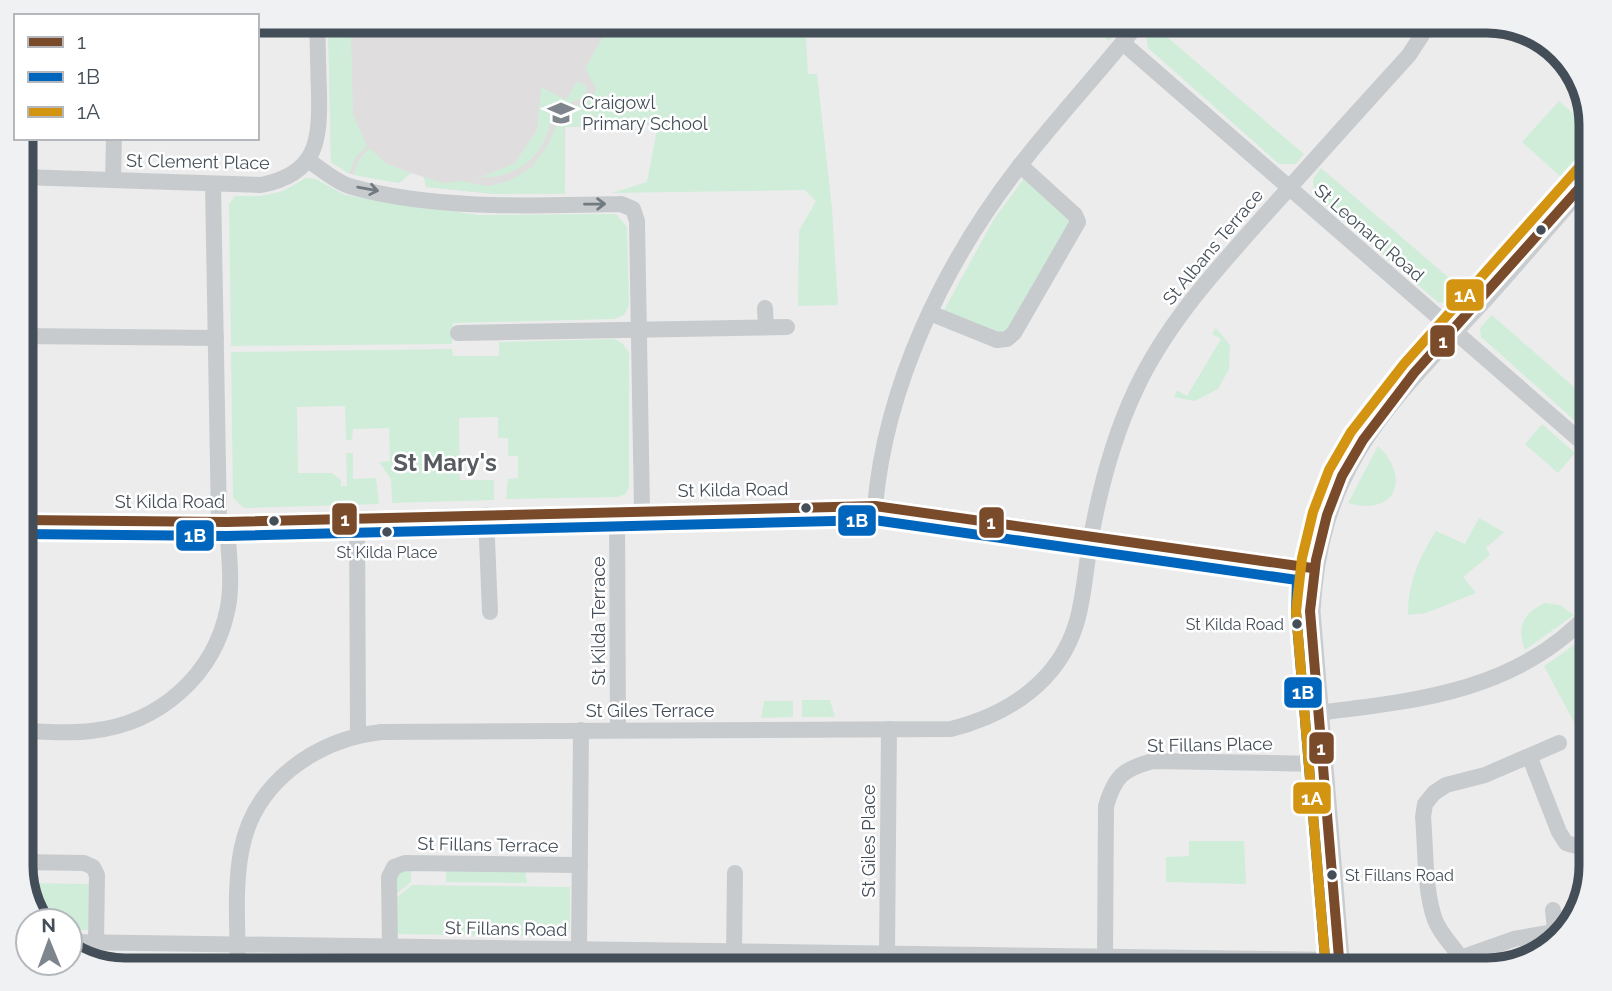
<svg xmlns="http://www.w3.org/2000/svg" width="1612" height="991" font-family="Raleway,sans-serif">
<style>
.education{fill:#dfddde}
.green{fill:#d0edda}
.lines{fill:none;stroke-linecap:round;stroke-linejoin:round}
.street{stroke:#c8cbcd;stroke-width:16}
.secondary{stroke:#c9cdcf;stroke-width:21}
.bus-1-casing{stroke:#fff;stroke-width:16}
.bus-2-casing{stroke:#fff;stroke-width:16}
.bus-3-casing{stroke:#fff;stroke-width:16}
.bus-1{stroke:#7a4b2a;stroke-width:10}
.bus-2{stroke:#0065bd;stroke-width:10}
.bus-3{stroke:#d39412;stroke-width:10}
.oneway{stroke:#727a81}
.bus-dot{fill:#444e58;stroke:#fff;stroke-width:2.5}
.labels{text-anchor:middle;stroke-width:5;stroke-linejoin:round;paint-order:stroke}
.bus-label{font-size:16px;fill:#444e58;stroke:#fff}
.poi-label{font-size:18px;fill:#444e58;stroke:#fff;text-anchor:start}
.street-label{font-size:18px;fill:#444e58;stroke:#fff}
.district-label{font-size:24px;font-weight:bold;fill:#585b60;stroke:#fff}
.rim{fill:none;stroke:#444e58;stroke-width:9}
.line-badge{stroke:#fff;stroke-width:2.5}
.badge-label{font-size:19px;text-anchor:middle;font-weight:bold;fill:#fff}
</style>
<rect width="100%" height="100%" fill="#edecec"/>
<!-- education -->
<path class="education" d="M328,21H805L658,124L565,127V194H495L426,187L424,177L411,173L399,183L351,174L331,162Z"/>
<!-- green -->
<g class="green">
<path d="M328,21H348V27L408,26L406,31L351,32L353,115L367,146L356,157L349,174L331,162Z"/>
<path d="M611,21H805L808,74H817L832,208L838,305L798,306L799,231L816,201L805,190L612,193L647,182L658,124L564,127L565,194H495L426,187L424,177L443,183L462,181L487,186L509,181L532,167L548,145L561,115L593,97L596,88L585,69Z"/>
<path d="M1085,21H1125L1109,41Z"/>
<path d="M1152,24L1304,154L1296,164H1279L1148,48L1146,35Z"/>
<path d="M577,81L587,86L585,97L558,108C551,118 549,129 545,140C534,164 507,179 481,177L514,164L537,130L541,87L566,100Z"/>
<path d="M1559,101L1591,130V148L1563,179L1522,142Z"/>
<path d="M369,148L387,164L411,173L399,183L353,175L360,158Z"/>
<path d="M1321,168L1462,289L1450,301L1439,303L1314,195L1313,179Z"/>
<path d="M1025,177L1073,221L1010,329L997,333L947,314L944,310L994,219Z"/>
<path d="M306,178L316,179L345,195L478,215L616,214L627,227L629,305L624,315L614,319L453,323L452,344L231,346L229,204L235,196H261L283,191Z"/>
<path d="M1492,315L1591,402V435L1481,337L1480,328Z"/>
<path d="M1216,328L1230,345L1229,369L1218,389L1195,401L1174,397L1177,390L1187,396L1221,339L1212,334Z"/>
<path d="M614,339L622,343L629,352V486L626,494L617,497L506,499L508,479L518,478V456H508V438H498V417L459,418L460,480H494V500L392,503L391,479L379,462L390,461L389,428L353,429L352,440H346L345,406L297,407L298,473H332L341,480V486H347L346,453H353V479L376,478L379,504L244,508L233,498L231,352L452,349L453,356H499V342Z"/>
<path d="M1542,424L1575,453L1558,473L1525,444Z"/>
<path d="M1378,446C1412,478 1395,517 1348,503Z"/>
<path d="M1479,518L1504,532L1486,548L1490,555L1463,577L1476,593L1426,613L1408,615C1408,582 1419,558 1436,531L1465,544Z"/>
<path d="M1545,603L1560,605L1574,615L1525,650C1516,627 1523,613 1545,603Z"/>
<path d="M1591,628V754L1544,666L1577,643Z"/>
<path d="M802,700H830L835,717H802Z"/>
<path d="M764,701H793V717L761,718Z"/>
<path d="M1189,841H1244L1246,884L1166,882V857L1189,856Z"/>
<path d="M402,868L411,870V882L395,895L397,872Z"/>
<path d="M525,869L527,883L446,882V871Z"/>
<path d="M24,883L92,884L88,930H70V921H38Z"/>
<path d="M412,885L570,887V930L562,937L395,934V899Z"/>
<path d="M1447,955L1456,970H1433L1432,956Z"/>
</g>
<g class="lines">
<!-- street -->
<g class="street">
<path d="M1123,43L1591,450"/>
<path d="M308,160C321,169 334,181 349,186C432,210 535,206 621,204L633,209L637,221L642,511"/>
<path d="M21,177L261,185C317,174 320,142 319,92C318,68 318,45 317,21"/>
<path d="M113,180L114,138"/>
<path d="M213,184L219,522"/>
<path d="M765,308L766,327"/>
<path d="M930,313L997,340L1007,339L1014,333L1078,222L1075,215L1020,165"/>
<path d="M458,333L787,327"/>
<path d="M21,336L216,338"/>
<path d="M875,506C886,384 944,264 1018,168C1057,117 1101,71 1140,21"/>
<path d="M617,512L618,730"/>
<path d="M486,515L490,612"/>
<path d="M357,518L358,735"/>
<path d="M21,520L227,522L875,506L1312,568"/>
<path d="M1317,713C1417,701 1519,691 1591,611"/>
<path d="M889,729L887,954L892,970"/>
<path d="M21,731C44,731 68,734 91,731C159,724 215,675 228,607C233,580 228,549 227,522"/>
<path d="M1530,758L1559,832L1566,843L1583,848"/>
<path d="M21,862L84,863L93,867L97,875L96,943"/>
<path d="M1553,910L1555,931"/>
<path d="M70,942L1339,960"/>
<path d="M390,947L389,877L394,867L405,863L580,865"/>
<path d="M413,947V970"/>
<path d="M579,950L581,730"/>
<path d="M734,953L735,873"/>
<path d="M1105,957L1106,806C1115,776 1123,769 1153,761L1322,764"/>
<path d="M1463,957L1514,939L1565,930"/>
<path d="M238,970C238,931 234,891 241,852C253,783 315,740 381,732L951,729C1008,715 1060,681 1077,621C1085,593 1086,561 1092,532C1101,484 1114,436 1135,391C1166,324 1215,271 1263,217C1312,162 1360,109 1409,55L1431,21"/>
<path d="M599,970V950"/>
<path d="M1468,970C1460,951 1443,940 1435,920C1424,889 1426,850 1423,817L1425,804L1434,793L1446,785L1485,775L1559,743"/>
</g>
<!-- secondary -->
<path class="secondary" d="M1340,970L1310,611C1318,464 1386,404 1479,303C1517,261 1553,218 1591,175"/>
<!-- bus-1 casing -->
<g class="bus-1-casing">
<g id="bus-1">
<path d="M21,520L227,522L875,506L1312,568"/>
<path d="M1340,970L1310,611L1316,560L1327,515L1342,476L1363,440L1414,373L1591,175"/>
</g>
</g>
<!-- bus-2 casing -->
<g class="bus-2-casing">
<path id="bus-2" d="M21,534L227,536L874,520L1297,580L1296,612L1326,970"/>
</g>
<!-- bus-3 casing -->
<g class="bus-3-casing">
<path id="bus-3" d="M1326,970L1296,611L1302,558L1313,512L1329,470L1351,432L1404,364L1580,166"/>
</g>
<!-- bus-1 -->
<use href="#bus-1" class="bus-1"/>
<!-- bus-2 -->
<use href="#bus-2" class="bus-2"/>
<!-- bus-3 -->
<use href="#bus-3" class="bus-3"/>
</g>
<!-- one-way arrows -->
<defs><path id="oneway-shaft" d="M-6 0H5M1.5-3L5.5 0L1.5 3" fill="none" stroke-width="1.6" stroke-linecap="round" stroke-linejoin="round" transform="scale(1.75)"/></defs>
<g class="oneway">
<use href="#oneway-shaft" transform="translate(368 189) rotate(10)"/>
<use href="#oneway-shaft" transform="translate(595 204) rotate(-1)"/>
</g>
<!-- icons -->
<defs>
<g id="school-bare" transform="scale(2.1)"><path d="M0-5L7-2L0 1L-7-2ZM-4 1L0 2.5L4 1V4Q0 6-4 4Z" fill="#7f858c" stroke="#fff" stroke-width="2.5" paint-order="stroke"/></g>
</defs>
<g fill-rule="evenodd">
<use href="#school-bare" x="561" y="113"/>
</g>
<!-- markers -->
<g class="bus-dot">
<circle cx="1541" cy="230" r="6"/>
<circle cx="806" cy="508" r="6"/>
<circle cx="274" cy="521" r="6"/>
<circle cx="387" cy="532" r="6"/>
<circle cx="1297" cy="624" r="6"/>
<circle cx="1332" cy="875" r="6"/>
</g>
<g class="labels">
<!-- bus labels -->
<g class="bus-label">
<text x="387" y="558">St Kilda Place</text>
<text x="1284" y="630" text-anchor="end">St Kilda Road</text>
<text x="1345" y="881" text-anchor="start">St Fillans Road</text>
</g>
<!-- poi labels -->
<g class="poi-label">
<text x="582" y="109">Craigowl<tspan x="582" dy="21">Primary School</tspan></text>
</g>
<!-- street labels -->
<g class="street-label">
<text transform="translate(198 162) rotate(1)" y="6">St Clement Place</text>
<text transform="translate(1369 233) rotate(41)" y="6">St Leonard Road</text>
<text transform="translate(1213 247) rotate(-50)" y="6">St Albans Terrace</text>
<text transform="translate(733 490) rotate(-1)" y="6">St Kilda Road</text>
<text x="170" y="508">St Kilda Road</text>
<text transform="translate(599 621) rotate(-90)" y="6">St Kilda Terrace</text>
<text x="650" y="717">St Giles Terrace</text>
<text transform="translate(1210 745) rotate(-1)" y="6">St Fillans Place</text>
<text transform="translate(869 841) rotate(-90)" y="6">St Giles Place</text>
<text transform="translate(488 845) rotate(1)" y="6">St Fillans Terrace</text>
<text transform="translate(506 929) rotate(1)" y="6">St Fillans Road</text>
</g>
<!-- district labels -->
<g class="district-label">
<text x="445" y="471">St Mary's</text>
</g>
</g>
<!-- crop -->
<path d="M0 0H1612V991H0ZM125 33H1487A92 92 0 0 1 1579 125V866A92 92 0 0 1 1487 958H125A92 92 0 0 1 33 866V125A92 92 0 0 1 125 33Z" fill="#f0f1f2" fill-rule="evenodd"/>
<path class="rim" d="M125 33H1487A92 92 0 0 1 1579 125V866A92 92 0 0 1 1487 958H125A92 92 0 0 1 33 866V125A92 92 0 0 1 125 33Z"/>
<g class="line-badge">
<rect x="1445" y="278" width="40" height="34" rx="7" fill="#d39412"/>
<rect x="1429" y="324" width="27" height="34" rx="7" fill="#7a4b2a"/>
<rect x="331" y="502" width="27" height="34" rx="7" fill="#7a4b2a"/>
<rect x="837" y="504" width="40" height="33" rx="7" fill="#0065bd"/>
<rect x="978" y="506" width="27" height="33" rx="7" fill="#7a4b2a"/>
<rect x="175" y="519" width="40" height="33" rx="7" fill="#0065bd"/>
<rect x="1283" y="676" width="40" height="33" rx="7" fill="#0065bd"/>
<rect x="1308" y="731" width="27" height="34" rx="7" fill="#7a4b2a"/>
<rect x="1292" y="781" width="40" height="34" rx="7" fill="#d39412"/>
</g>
<g class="badge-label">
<text x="1465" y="302">1A</text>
<text x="1443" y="348">1</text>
<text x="345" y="526">1</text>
<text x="857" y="527">1B</text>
<text x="991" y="529">1</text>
<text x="195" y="542">1B</text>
<text x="1303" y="699">1B</text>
<text x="1321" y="755">1</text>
<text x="1312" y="805">1A</text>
</g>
<!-- legend -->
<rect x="14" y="14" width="245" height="126" fill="#ffffff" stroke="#b4b8bc" stroke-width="2"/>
<rect x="28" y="37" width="35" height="10" fill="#7a4b2a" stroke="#b4b8bc" stroke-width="2"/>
<text x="77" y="49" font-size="21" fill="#444e58">1</text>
<rect x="28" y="72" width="35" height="10" fill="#0065bd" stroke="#b4b8bc" stroke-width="2"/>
<text x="77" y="84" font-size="21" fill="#444e58">1B</text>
<rect x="28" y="107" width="35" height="10" fill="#d39412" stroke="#b4b8bc" stroke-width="2"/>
<text x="77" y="119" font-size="21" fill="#444e58">1A</text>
<!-- north arrow -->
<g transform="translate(49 942) rotate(359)"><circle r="33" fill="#ffffff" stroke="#b4b8bc" stroke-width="2"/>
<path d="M0-5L12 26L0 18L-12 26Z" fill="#7f858c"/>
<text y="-10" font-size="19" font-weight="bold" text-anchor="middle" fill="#444e58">N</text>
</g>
</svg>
